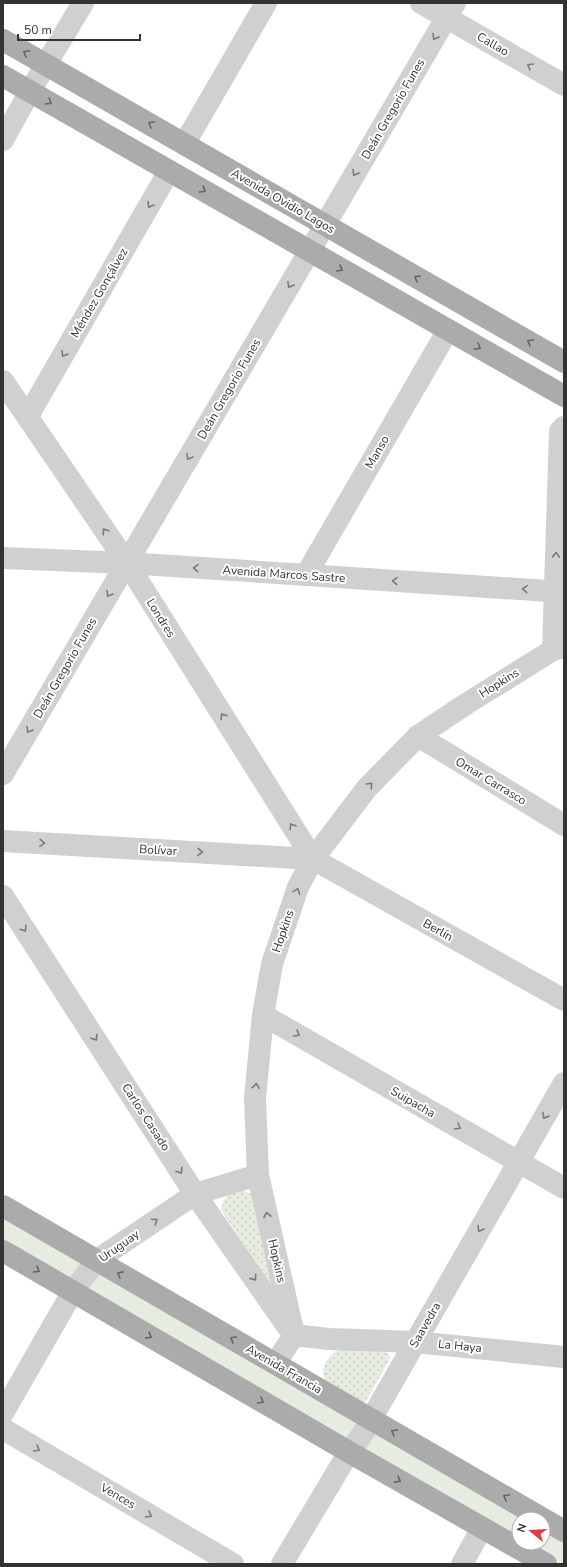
<svg xmlns="http://www.w3.org/2000/svg" width="567" height="1567" font-family="'Nunito Sans',sans-serif">
<style>
.green{fill:#e6ecdf;fill-rule:evenodd}
.park{fill:url(#park-dots)}
.lines{fill:none;stroke-linecap:round;stroke-linejoin:round}
.minor{stroke:#d0d0d0;stroke-width:22}
.major{stroke:#ababab;stroke-width:22}
.oneway{stroke:#7a7a7a}
.oneway2{stroke:#636363}
.labels{text-anchor:middle;stroke-width:4;stroke-linejoin:round;paint-order:stroke}
.street-label{font-size:12px;fill:#333;stroke:#fff}
</style>
<defs>
<pattern id="park-dots" width="8" height="8" patternUnits="userSpaceOnUse"><rect width="8" height="8" fill="#e6ecdf"/><path d="M2 2h.1M6 6h.1" fill="none" stroke="#c6cbc0" stroke-width="1.8" stroke-linecap="round"/></pattern>
</defs>
<rect width="100%" height="100%" fill="#fff"/>
<!-- green -->
<path class="green" d="M3,1206L564,1531V1564H546L3,1251ZM519,1519H543V1543H519Z"/>
<!-- park -->
<g class="park">
<path d="M233,1191H245L253,1195L278,1286L272,1287L221,1210L223,1201Z"/>
<path d="M340,1348L385,1352L390,1355L389,1361L366,1401L360,1404C352,1398 334,1389 328,1383C316,1370 329,1355 340,1348Z"/>
</g>
<g class="lines">
<!-- minor -->
<g class="minor">
<path d="M421,3L564,85"/>
<path d="M3,140L30,91L83,3"/>
<path d="M185,143L266,3"/>
<path d="M3,381L127,563L313,859"/>
<path d="M28,416L169,171"/>
<path d="M3,558L127,563L564,592"/>
<path d="M306,575L448,330"/>
<path d="M553,650L560,431L564,427"/>
<path d="M418,736L564,825"/>
<path d="M3,774L455,3"/>
<path d="M3,841L313,859L564,1000"/>
<path d="M3,896L195,1194L287,1326"/>
<path d="M263,1015L564,1188"/>
<path d="M294,1335L258,1175L255,1098L263,1015L272,964L298,887L313,859L367,788L418,736L466,704L553,650L564,647"/>
<path d="M275,1364L294,1335L329,1339L415,1342L564,1357"/>
<path d="M3,1413L73,1291L97,1260L195,1194L258,1175"/>
<path d="M3,1429L233,1564"/>
<path d="M282,1564L349,1452L362,1435L564,1083"/>
<path d="M462,1564L482,1528"/>
</g>
<!-- major -->
<g class="major">
<path d="M3,40L564,362"/>
<path d="M3,76L564,396"/>
<path d="M3,1206L564,1531"/>
<path d="M3,1251L349,1452L546,1564"/>
</g>
</g>
<!-- one-way arrows -->
<defs><path id="oneway-chevron" d="M-2-3.5L2.5 0L-2 3.5" fill="none" stroke-width="1.6" stroke-linecap="round" stroke-linejoin="round"/></defs>
<g class="oneway">
<use href="#oneway-chevron" transform="translate(435 37) rotate(120)"/>
<use href="#oneway-chevron" transform="translate(530 66) rotate(-150)"/>
<use href="#oneway-chevron" transform="translate(355 173) rotate(120)"/>
<use href="#oneway-chevron" transform="translate(150 205) rotate(120)"/>
<use href="#oneway-chevron" transform="translate(290 285) rotate(120)"/>
<use href="#oneway-chevron" transform="translate(64 354) rotate(120)"/>
<use href="#oneway-chevron" transform="translate(189 457) rotate(120)"/>
<use href="#oneway-chevron" transform="translate(105 531) rotate(-124)"/>
<use href="#oneway-chevron" transform="translate(556 555) rotate(-88)"/>
<use href="#oneway-chevron" transform="translate(196 568) rotate(-176)"/>
<use href="#oneway-chevron" transform="translate(395 581) rotate(-176)"/>
<use href="#oneway-chevron" transform="translate(525 589) rotate(-176)"/>
<use href="#oneway-chevron" transform="translate(109 594) rotate(120)"/>
<use href="#oneway-chevron" transform="translate(223 716) rotate(-122)"/>
<use href="#oneway-chevron" transform="translate(29 730) rotate(120)"/>
<use href="#oneway-chevron" transform="translate(370 785) rotate(-47)"/>
<use href="#oneway-chevron" transform="translate(292 826) rotate(-122)"/>
<use href="#oneway-chevron" transform="translate(42 843) rotate(3)"/>
<use href="#oneway-chevron" transform="translate(200 852) rotate(3)"/>
<use href="#oneway-chevron" transform="translate(297 891) rotate(-69)"/>
<use href="#oneway-chevron" transform="translate(24 929) rotate(57)"/>
<use href="#oneway-chevron" transform="translate(297 1034) rotate(30)"/>
<use href="#oneway-chevron" transform="translate(95 1038) rotate(57)"/>
<use href="#oneway-chevron" transform="translate(256 1086) rotate(-84)"/>
<use href="#oneway-chevron" transform="translate(545 1116) rotate(120)"/>
<use href="#oneway-chevron" transform="translate(458 1127) rotate(30)"/>
<use href="#oneway-chevron" transform="translate(180 1171) rotate(57)"/>
<use href="#oneway-chevron" transform="translate(267 1215) rotate(-102)"/>
<use href="#oneway-chevron" transform="translate(155 1221) rotate(-34)"/>
<use href="#oneway-chevron" transform="translate(480 1229) rotate(120)"/>
<use href="#oneway-chevron" transform="translate(254 1278) rotate(55)"/>
<use href="#oneway-chevron" transform="translate(37 1449) rotate(30)"/>
<use href="#oneway-chevron" transform="translate(149 1515) rotate(30)"/>
</g>
<g class="oneway2">
<use href="#oneway-chevron" transform="translate(26 53) rotate(-150)"/>
<use href="#oneway-chevron" transform="translate(49 102) rotate(30)"/>
<use href="#oneway-chevron" transform="translate(151 124) rotate(-150)"/>
<use href="#oneway-chevron" transform="translate(203 190) rotate(30)"/>
<use href="#oneway-chevron" transform="translate(340 269) rotate(30)"/>
<use href="#oneway-chevron" transform="translate(417 278) rotate(-150)"/>
<use href="#oneway-chevron" transform="translate(530 342) rotate(-150)"/>
<use href="#oneway-chevron" transform="translate(478 347) rotate(30)"/>
<use href="#oneway-chevron" transform="translate(37 1270) rotate(30)"/>
<use href="#oneway-chevron" transform="translate(120 1274) rotate(-150)"/>
<use href="#oneway-chevron" transform="translate(149 1336) rotate(30)"/>
<use href="#oneway-chevron" transform="translate(233 1339) rotate(-150)"/>
<use href="#oneway-chevron" transform="translate(261 1401) rotate(30)"/>
<use href="#oneway-chevron" transform="translate(394 1432) rotate(-150)"/>
<use href="#oneway-chevron" transform="translate(398 1480) rotate(29)"/>
<use href="#oneway-chevron" transform="translate(506 1497) rotate(-150)"/>
</g>
<g class="labels">
<!-- street labels -->
<g class="street-label">
<text transform="translate(493 44) rotate(30)" y="4">Callao</text>
<text transform="translate(393 109) rotate(-60)" y="4">Deán Gregorio Funes</text>
<text transform="translate(283 201) rotate(30)" y="4">Avenida Ovidio Lagos</text>
<text transform="translate(99 293) rotate(-60)" y="4">Méndez Gonçálvez</text>
<text transform="translate(229 389) rotate(-60)" y="4">Deán Gregorio Funes</text>
<text transform="translate(377 452) rotate(-60)" y="4">Manso</text>
<text transform="translate(284 574) rotate(4)" y="4">Avenida Marcos Sastre</text>
<text transform="translate(161 618) rotate(58)" y="4">Londres</text>
<text transform="translate(65 668) rotate(-60)" y="4">Deán Gregorio Funes</text>
<text transform="translate(499 683) rotate(-32)" y="4">Hopkins</text>
<text transform="translate(491 781) rotate(31)" y="4">Omar Carrasco</text>
<text transform="translate(158 850) rotate(3)" y="4">Bolívar</text>
<text transform="translate(438 930) rotate(29)" y="4">Berlín</text>
<text transform="translate(283 931) rotate(-71)" y="4">Hopkins</text>
<text transform="translate(413 1102) rotate(30)" y="4">Suipacha</text>
<text transform="translate(146 1117) rotate(57)" y="4">Carlos Casado</text>
<text transform="translate(119 1246) rotate(-35)" y="4">Uruguay</text>
<text transform="translate(277 1261) rotate(77)" y="4">Hopkins</text>
<text transform="translate(425 1325) rotate(-60)" y="4">Saavedra</text>
<text transform="translate(460 1346) rotate(6)" y="4">La Haya</text>
<text transform="translate(284 1369) rotate(30)" y="4">Avenida Francia</text>
<text transform="translate(118 1496) rotate(30)" y="4">Vences</text>
</g>
</g>
<!-- border -->
<rect width="567" height="1567" fill="none" stroke="#333333" stroke-width="8"/>
<!-- north arrow -->
<g transform="translate(531 1531) rotate(288)"><circle r="19" fill="#ffffff" stroke="#adadad"/>
<path d="M0-3L7 15L0 10L-7 15Z" fill="#e63946"/>
<text y="-6" font-size="11" font-weight="bold" text-anchor="middle" fill="#333333">N</text>
</g>
<!-- scale -->
<path d="M18 34v6h122v-6" fill="none" stroke="#333333" stroke-width="2"/>
<text x="24" y="34" font-size="12" fill="#333333" stroke="#ffffff" stroke-width="3" paint-order="stroke">50 m</text>
</svg>
